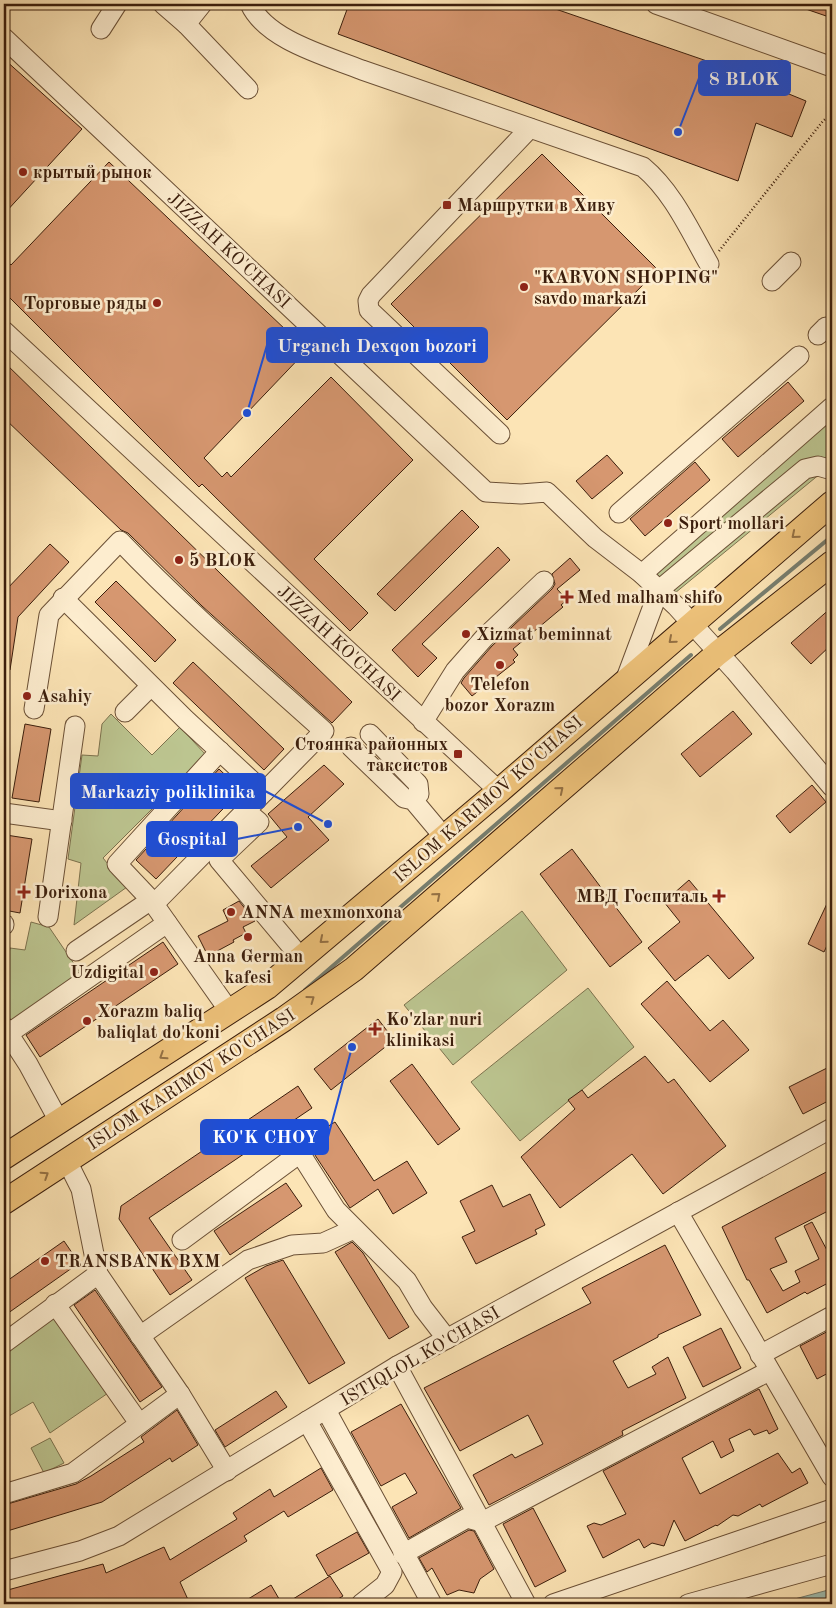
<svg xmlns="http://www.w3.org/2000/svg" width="836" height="1608" font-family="'Old Standard TT',serif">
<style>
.green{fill:#bcc590;stroke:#7c724e}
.water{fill:#9fbeb1;stroke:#777e6f}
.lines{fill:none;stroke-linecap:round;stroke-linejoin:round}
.stream{stroke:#777e6f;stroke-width:4}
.building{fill:#d69770;stroke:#3b1e0c}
.minor-casing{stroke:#6b5036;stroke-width:21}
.major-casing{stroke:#3b1e0c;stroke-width:26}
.path{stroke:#3b1e0c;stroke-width:2.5;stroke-dasharray:1 2.5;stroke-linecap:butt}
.minor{stroke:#fdedcf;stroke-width:19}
.major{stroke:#eec27a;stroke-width:24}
.oneway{stroke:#947043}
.poi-dot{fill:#8f2418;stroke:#fdedcf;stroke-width:2}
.labels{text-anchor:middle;stroke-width:5;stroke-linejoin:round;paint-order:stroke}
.poi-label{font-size:18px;font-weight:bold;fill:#3b1e0c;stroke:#fdedcf;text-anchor:start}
.street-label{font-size:18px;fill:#3b1e0c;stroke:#fdedcf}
.leader{fill:none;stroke:#1d4ed8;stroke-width:2}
.callout-dot{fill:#1d4ed8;stroke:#fdedcf;stroke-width:2}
.callout{fill:#1d4ed8;stroke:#1d4ed8;stroke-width:2}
.callout-label{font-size:19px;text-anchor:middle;font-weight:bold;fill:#fff}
</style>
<rect width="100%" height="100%" fill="#fce4b5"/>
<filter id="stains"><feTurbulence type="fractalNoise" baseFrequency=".004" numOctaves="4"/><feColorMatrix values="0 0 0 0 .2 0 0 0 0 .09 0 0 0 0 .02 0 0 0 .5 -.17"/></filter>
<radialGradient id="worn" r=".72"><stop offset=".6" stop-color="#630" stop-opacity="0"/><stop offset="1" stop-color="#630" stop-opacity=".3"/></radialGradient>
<!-- green -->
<g class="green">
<path d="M832,413V464L675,593L654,571Z"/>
<path d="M111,714L152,755L180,727L206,755L103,858L127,887L74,925L81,863L68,859L82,755L98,756L102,724Z"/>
<path d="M522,911L567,970L453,1065L404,1005Z"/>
<path d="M31,922L49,927L81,974L10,1026C0,1004 6,972 10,948L25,950Z"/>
<path d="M588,988L634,1047L520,1141L471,1082Z"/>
<path d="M57,1310L111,1391L50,1433L33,1402L4,1419V1349Z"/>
<path d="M50,1438L64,1463L44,1473L31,1448Z"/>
</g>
<!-- water -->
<path class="water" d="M832,1589V1604H776Z"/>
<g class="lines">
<!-- stream -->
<g class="stream">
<path d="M720,629L832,536"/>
<path d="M305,990L691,655"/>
</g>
</g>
<!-- building -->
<g class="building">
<path d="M349,4H541L768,82L767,85L806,101L792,137L756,123L738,181L338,34Z"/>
<path d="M798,4H832V18L797,6Z"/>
<path d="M4,59L82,129L4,214Z"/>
<path d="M542,154L658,270L507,420L391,304Z"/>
<path d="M109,162L307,350L204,458L222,477L227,472L231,477L331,377L413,460L314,559L368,613L350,631L202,484L199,487L4,292V258L11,265Z"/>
<path d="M4,362L352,702L332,723L202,606L128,533L121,530L4,418Z"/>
<path d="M788,382L804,401L738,457L722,439Z"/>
<path d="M607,455L623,473L592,499L576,481Z"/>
<path d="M695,462L710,480L645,536L630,519Z"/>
<path d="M462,510L479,527L395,611L377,594Z"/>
<path d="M50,544L69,562L18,617L10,670H4V592Z"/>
<path d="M498,547L510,560L422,644L437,658L418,677L392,650Z"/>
<path d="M570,558L580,570L557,589L567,600L561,605L563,607L513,649L518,655L513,660L515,662L472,696L461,683L464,678L492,646L552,589L555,584L552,574Z"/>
<path d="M116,581L176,640L155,662L95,602Z"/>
<path d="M832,607V644L811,664L791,643Z"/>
<path d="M193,662L284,749L264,770L173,683Z"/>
<path d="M733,711L752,734L700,777L681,754Z"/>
<path d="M25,724L51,729L39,802L12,798Z"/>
<path d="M324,765L344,784L308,817L329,840L271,888L251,866L287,837L268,814Z"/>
<path d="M219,769L241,790L156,879L136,860Z"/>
<path d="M812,785L826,802L790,833L776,816Z"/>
<path d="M6,835L32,839L20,913L4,910Z"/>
<path d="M572,849L642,942L610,967L540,874Z"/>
<path d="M689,880L754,958L729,979L708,955L675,981L648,948L680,922L664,902Z"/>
<path d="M832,893V935L824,952L808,944Z"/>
<path d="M239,901L255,921L243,927L246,933L233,940L234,942L208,956L198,936L228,921L223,910Z"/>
<path d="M163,942L178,964L40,1057L26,1035Z"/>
<path d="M667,981L710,1031L723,1020L749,1050L710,1082L641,1004Z"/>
<path d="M378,1019L394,1040L331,1090L314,1069Z"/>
<path d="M645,1056L668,1083L674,1079L726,1146L663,1194L632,1154L560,1208L521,1157L575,1109L568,1100L582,1090L588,1098Z"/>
<path d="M412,1064L460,1129L438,1145L390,1081Z"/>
<path d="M827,1068L832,1077V1099L803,1114L789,1087Z"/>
<path d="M298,1086L312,1108L149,1218L192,1280L170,1295L119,1219L121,1206Z"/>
<path d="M335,1122L374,1181L407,1161L427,1193L393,1214L378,1189L350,1208L305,1140Z"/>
<path d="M832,1169V1209L775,1238L787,1262L770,1269L783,1291L800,1282L795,1271L819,1259L804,1226L812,1222L829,1254L832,1252V1281L807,1294L805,1292L767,1313L749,1280H747L722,1227Z"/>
<path d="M286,1183L302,1206L230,1255L214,1231Z"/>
<path d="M492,1185L503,1207L530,1194L545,1225L535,1230L537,1234L476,1264L462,1237L475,1231L460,1201Z"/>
<path d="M64,1241L79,1263L4,1316V1283Z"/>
<path d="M352,1242L363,1253L409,1327L389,1339L335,1252Z"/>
<path d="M665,1245L701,1315L658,1335V1337L613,1361L628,1388L656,1374L652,1367L668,1357L686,1398L622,1431L623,1435L489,1505L473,1475L512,1454L515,1458L543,1444L528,1415L460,1451L424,1388L591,1303L582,1288Z"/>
<path d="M283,1260L345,1363L309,1384L245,1278L266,1266Z"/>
<path d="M95,1290L162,1387L140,1402L74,1305Z"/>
<path d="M721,1328L741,1368L703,1387L683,1347Z"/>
<path d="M832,1329V1371L817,1379L800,1346Z"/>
<path d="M759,1389L778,1429L769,1434L767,1430L754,1435L750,1429L729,1439L734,1451L721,1458L713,1441L682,1458L700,1494L778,1453L792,1473L800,1468L808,1483L762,1507L760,1504L738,1516L733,1515L717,1526L716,1525L685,1541L674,1520L664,1546L652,1543L644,1548L639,1539L603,1558L587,1526L594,1523L601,1525L626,1514L603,1471Z"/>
<path d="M276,1391L287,1407L225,1447L215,1430Z"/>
<path d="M401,1404L461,1508L409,1538L392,1507L417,1493L405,1473L381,1486L351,1432Z"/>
<path d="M177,1410L198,1445L172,1462L170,1458L102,1502L4,1532V1505L76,1484L91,1476L144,1442L141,1437Z"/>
<path d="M321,1468L333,1490L288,1517L284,1511L244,1536L247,1541L180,1582L190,1604H4V1591L103,1564L106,1573L164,1547L170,1560L237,1519L233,1513L270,1489L274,1497Z"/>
<path d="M533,1508L566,1571L535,1587L503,1524Z"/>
<path d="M469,1530L474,1531L494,1569L480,1579L474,1593L459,1590L447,1595L432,1568L427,1572L419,1558Z"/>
<path d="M357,1532L369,1553L328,1576L316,1555Z"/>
<path d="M330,1576L343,1596L330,1604H285Z"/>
<path d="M271,1585L282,1604H240Z"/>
</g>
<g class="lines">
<!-- minor casing -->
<g class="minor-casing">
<g id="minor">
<path d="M163,4L186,24L248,89"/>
<path d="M250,4C266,40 327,56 362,70L643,167C673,192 690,231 709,264"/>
<path d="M656,4L832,67"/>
<path d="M186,24L202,4"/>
<path d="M101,29L117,4"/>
<path d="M4,38L486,492L521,494L547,492L595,538L642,574L676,606L735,671L832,787"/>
<path d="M772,281L791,262"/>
<path d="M4,331L499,791"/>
<path d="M818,335L826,327"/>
<path d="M500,434L369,310L368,301L371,295L530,128"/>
<path d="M619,513L799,356"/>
<path d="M642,574L832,407"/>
<path d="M63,598L185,719L264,792"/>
<path d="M625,681L659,590L805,469L818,466L832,470"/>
<path d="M34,709L49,615L120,541C184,608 255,669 324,731L154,904"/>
<path d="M125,712L151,686"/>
<path d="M423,722L455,671L484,638L544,581"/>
<path d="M370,734L418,784L419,794L413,800"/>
<path d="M351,747L404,798L413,800L444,837"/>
<path d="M220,751L117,864L151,900L230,1012"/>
<path d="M246,811L259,822L219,860L302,959"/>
<path d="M4,813L62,821"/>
<path d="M48,917L75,726"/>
<path d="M4,925V924"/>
<path d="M76,951L151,900"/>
<path d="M4,1027L28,1064L60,1123"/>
<path d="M8,1034L167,923"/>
<path d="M67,1161L81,1189L98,1274L180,1394L227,1471"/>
<path d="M678,1212L832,1477"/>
<path d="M182,1240L300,1153L336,1210L407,1281L423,1308L447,1339"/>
<path d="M55,1304L139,1423"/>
<path d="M140,1336L248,1260L292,1245L323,1243L354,1229"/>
<path d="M4,1343L98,1274"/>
<path d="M760,1355L832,1316"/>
<path d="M397,1366L526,1604"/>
<path d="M326,1410L432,1604"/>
<path d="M307,1421L392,1572L385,1585L361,1604"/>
<path d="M4,1494L73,1473L180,1394"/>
<path d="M403,1554L467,1518L482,1522L769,1371"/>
<path d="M4,1571L80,1551L119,1536L397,1366L832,1128"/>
<path d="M553,1604L832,1509"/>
<path d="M688,1604L832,1564"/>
</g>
</g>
<!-- major casing -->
<g class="major-casing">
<g id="major">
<path d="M4,1157L267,987L499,791L832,503"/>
<path d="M4,1202L284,1019L354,969L718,653L832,563"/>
</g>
</g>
<!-- path -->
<path class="path" d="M719,251L823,121L832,113"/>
<!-- minor -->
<use href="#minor" class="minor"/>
<!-- major -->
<use href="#major" class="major"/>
</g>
<!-- one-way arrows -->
<defs><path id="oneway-chevron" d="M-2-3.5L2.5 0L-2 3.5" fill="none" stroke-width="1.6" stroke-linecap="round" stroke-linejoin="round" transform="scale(1.25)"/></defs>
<g class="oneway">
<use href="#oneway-chevron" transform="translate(795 535) rotate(140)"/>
<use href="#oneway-chevron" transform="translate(672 640) rotate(139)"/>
<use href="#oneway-chevron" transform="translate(560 790) rotate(-40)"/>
<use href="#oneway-chevron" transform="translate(437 896) rotate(-41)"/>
<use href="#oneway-chevron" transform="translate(323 940) rotate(140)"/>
<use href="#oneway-chevron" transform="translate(311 999) rotate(-36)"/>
<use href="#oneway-chevron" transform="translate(163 1056) rotate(147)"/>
<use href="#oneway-chevron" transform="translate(45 1175) rotate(-33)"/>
</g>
<!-- markers -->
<g class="poi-dot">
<circle cx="23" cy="172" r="5"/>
<rect x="442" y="200" width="10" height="10" rx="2.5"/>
<circle cx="524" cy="287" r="5"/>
<circle cx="157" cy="303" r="5"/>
<circle cx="668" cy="523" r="5"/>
<circle cx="179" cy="560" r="5"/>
<path d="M564.5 589.5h5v5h5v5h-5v5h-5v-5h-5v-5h5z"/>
<circle cx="466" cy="634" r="5"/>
<circle cx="500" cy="665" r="5"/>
<circle cx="27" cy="696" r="5"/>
<rect x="453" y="749" width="10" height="10" rx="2.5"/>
<path d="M21.5 884.5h5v5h5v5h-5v5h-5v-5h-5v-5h5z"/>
<path d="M716.5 888.5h5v5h5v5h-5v5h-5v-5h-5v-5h5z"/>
<circle cx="231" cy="912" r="5"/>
<circle cx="248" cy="937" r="5"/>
<circle cx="154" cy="972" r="5"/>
<circle cx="87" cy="1021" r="5"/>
<path d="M372.5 1021.5h5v5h5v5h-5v5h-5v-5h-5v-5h5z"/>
<circle cx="45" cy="1261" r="5"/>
</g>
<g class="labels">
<!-- poi labels -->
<g class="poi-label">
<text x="33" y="178">крытый рынок</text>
<text x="457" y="211">Маршрутки в Хиву</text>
<text x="534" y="283">"KARVON SHOPING"<tspan x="534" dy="21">savdo markazi</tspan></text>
<text x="147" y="309" text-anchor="end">Торговые ряды</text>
<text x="678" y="529">Sport mollari</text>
<text x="189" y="566">5 BLOK</text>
<text x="577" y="603">Med malham shifo</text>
<text x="476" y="640">Xizmat beminnat</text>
<text x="500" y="690" text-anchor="middle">Telefon<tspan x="500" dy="21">bozor Xorazm</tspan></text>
<text x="37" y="702">Asahiy</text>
<text x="448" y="750" text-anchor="end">Стоянка районных<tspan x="448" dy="21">таксистов</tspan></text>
<text x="34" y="898">Dorixona</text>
<text x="708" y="902" text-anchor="end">МВД Госпиталь</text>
<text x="241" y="918">ANNA mexmonxona</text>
<text x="248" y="962" text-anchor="middle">Anna German<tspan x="248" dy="21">kafesi</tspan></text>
<text x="144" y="978" text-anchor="end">Uzdigital</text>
<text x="97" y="1017">Xorazm baliq<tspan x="97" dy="21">baliqlat do'koni</tspan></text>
<text x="386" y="1025">Ko'zlar nuri<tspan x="386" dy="21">klinikasi</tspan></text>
<text x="55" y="1267">TRANSBANK BXM</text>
</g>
<!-- street labels -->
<g class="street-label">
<text transform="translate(229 250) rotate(43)" y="6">JIZZAH KO'CHASI</text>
<text transform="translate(339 643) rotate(43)" y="6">JIZZAH KO'CHASI</text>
<text transform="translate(488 799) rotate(-41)" y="6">ISLOM KARIMOV KO'CHASI</text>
<text transform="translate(191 1079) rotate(-33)" y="6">ISLOM KARIMOV KO'CHASI</text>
<text transform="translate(420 1356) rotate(-30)" y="6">ISTIQLOL KO'CHASI</text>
</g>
</g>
<!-- callouts -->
<path class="leader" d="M678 132L699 78M247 413L267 345M328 824L265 791M298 827L237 839M352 1047L328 1137"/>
<g class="callout-dot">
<circle cx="678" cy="132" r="5"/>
<circle cx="247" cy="413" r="5"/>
<circle cx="328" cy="824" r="5"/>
<circle cx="298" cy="827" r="5"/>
<circle cx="352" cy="1047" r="5"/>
</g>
<g class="callout">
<rect x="699" y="61" width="91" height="34" rx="5"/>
<rect x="267" y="328" width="220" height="34" rx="5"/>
<rect x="71" y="774" width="194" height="34" rx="5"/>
<rect x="147" y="822" width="90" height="34" rx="5"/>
<rect x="201" y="1120" width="127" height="34" rx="5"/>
</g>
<g class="callout-label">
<text x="744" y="85">8 BLOK</text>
<text x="377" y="352">Urganch Dexqon bozori</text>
<text x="168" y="798">Markaziy poliklinika</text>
<text x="192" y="845">Gospital</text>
<text x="265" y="1143">KO'K CHOY</text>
</g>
<!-- margin -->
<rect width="836" height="1608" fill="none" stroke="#fce4b5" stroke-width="20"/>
<rect x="5" y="5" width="826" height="1598" fill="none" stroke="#3b1e0c" stroke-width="2.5"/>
<rect x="10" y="10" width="816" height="1588" fill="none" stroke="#3b1e0c"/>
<rect width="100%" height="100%" filter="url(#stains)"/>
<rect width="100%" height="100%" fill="url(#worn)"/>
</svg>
